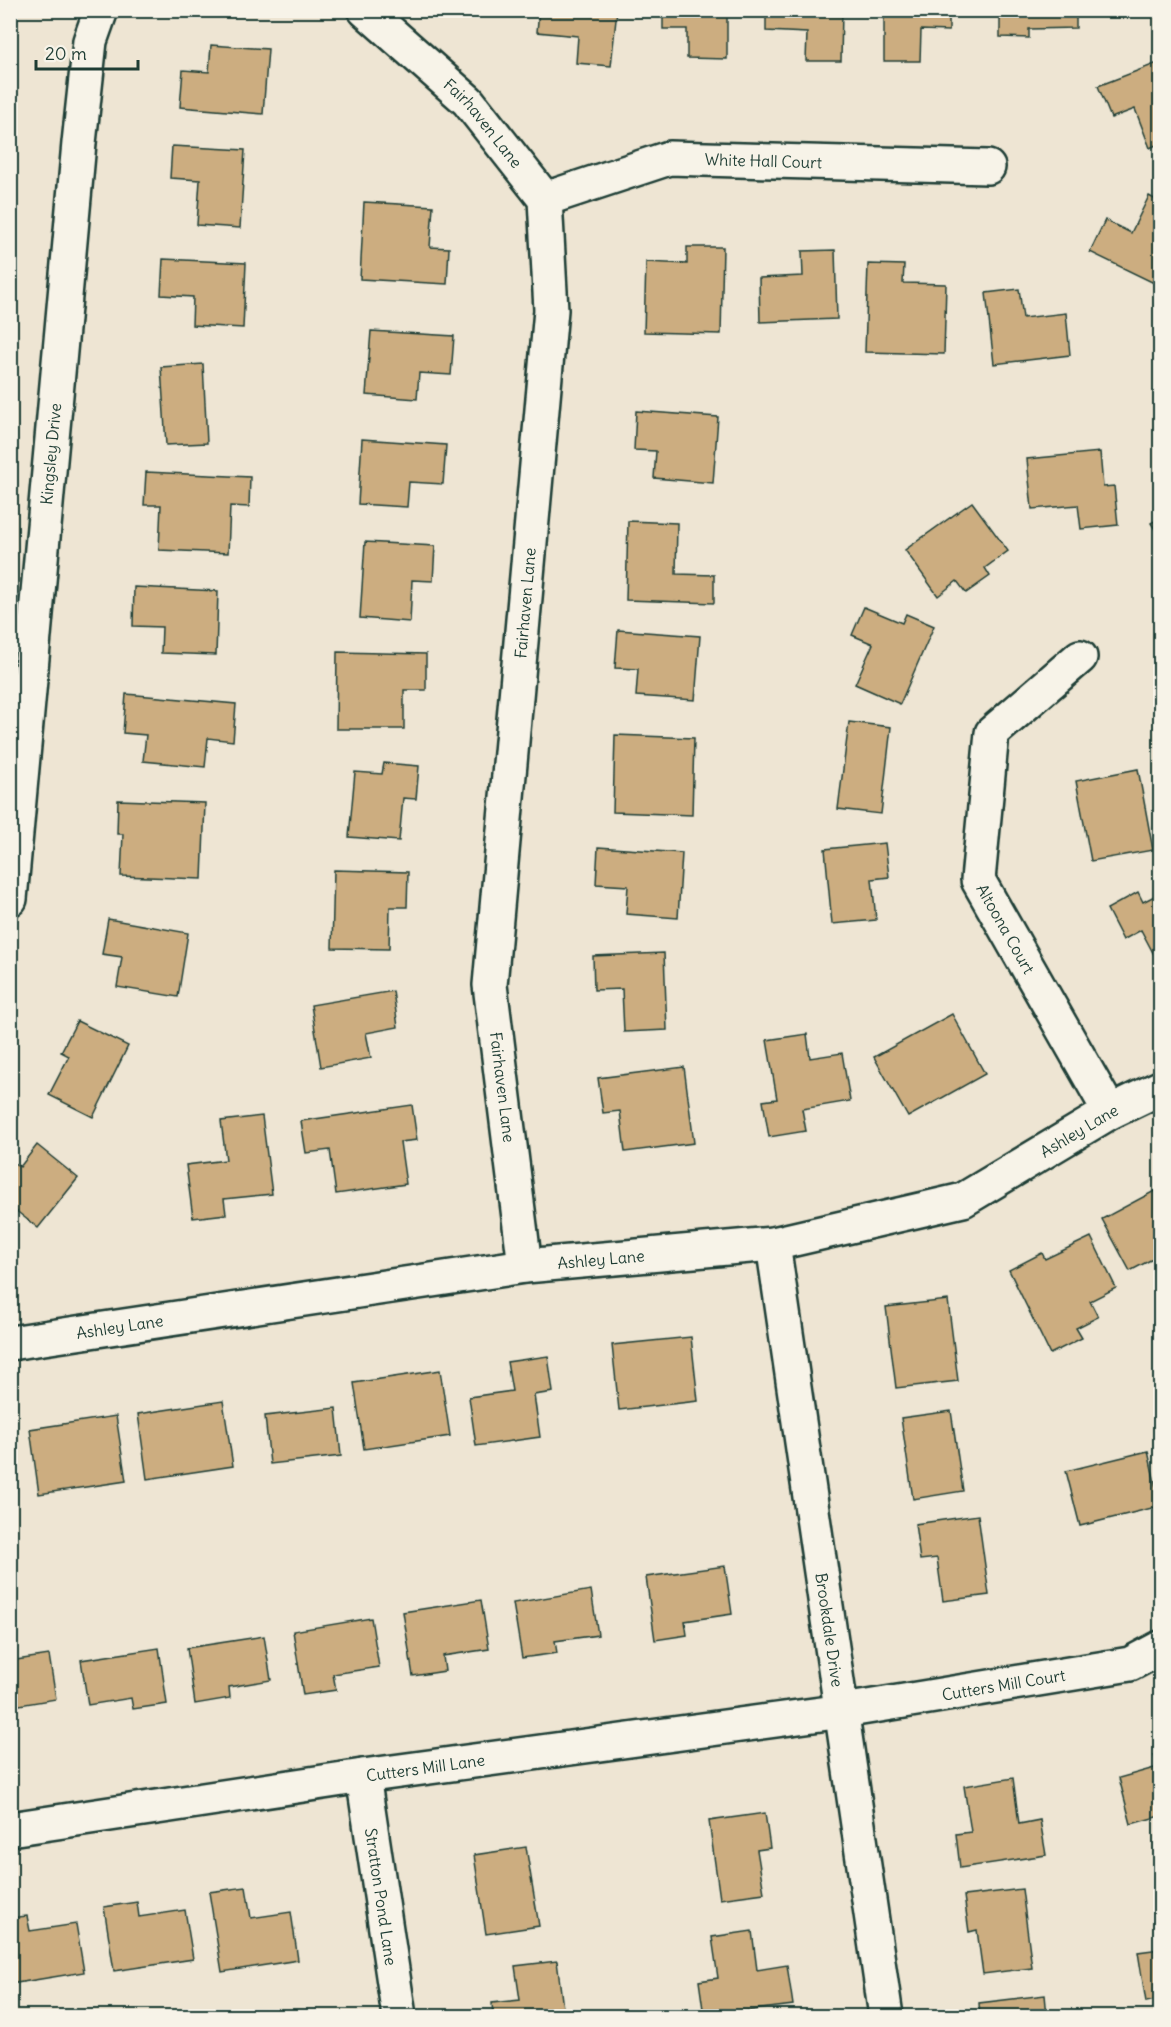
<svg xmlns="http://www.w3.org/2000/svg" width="1171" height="2027" font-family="Delius,sans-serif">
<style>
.building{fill:#ccad80;stroke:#1f3d34;stroke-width:1.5}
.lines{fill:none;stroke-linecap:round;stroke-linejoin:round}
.minor-casing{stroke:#1f3d34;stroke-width:38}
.minor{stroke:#f7f3e8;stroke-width:33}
.labels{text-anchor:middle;stroke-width:6;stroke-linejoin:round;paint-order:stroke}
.street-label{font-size:16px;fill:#1f3d34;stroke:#f7f3e8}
</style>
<rect width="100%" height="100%" fill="#eee5d3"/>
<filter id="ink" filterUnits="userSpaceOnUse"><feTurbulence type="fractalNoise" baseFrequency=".0167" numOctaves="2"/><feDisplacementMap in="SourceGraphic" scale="12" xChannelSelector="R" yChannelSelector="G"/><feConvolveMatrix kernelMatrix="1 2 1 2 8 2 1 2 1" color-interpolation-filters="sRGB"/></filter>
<g filter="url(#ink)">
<!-- building -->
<g class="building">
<path d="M539,10H617L611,66L576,63L578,36L537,32Z"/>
<path d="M663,10H727V59L687,58V29H663Z"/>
<path d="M766,10H842L841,61H806L807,33L766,31Z"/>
<path d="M884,10H949V31L921,30L920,61H884Z"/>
<path d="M1000,10H1076V28L1029,29V38L1000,37Z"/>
<path d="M211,45L268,49L263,114L180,107L183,70L209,72Z"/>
<path d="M1160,62V143L1150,148L1135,109L1111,118L1098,86Z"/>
<path d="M172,146L245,150L240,228L197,225L200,180L170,178Z"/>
<path d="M1149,196L1160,202V270L1154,283L1090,252L1105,220L1131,233Z"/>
<path d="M364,202L433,206L430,247L449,248L447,284L360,279Z"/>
<path d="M687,247H723L721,334L644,332L646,262L687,264Z"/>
<path d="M835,250L837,319L760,322L759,278L803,276L802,251Z"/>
<path d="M163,259L246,263L243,328L192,325L193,297L161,295Z"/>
<path d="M868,264L904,265L903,283L946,284L944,354L865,352Z"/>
<path d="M1019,289L1023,318L1066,313L1070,355L994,364L986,293Z"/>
<path d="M371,331L454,336L451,375L419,373L417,399L366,395Z"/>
<path d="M203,364L207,443L166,445L161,367Z"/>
<path d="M636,411L718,417L713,483L654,478L656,451L634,450Z"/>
<path d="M362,439L446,445L443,484L409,482L407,507L358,504Z"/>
<path d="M1100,452L1103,487L1114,486L1118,525L1081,529L1078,505L1032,509L1027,459Z"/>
<path d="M146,472L250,477L249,507L230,506L228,553L159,550L161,505H144Z"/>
<path d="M972,502L1008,551L985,568L990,576L966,593L957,581L938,596L905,550Z"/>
<path d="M1160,518V537L1151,523Z"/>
<path d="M628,521L677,523L676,574L714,575V603L626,600Z"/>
<path d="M365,542L435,546L433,581L412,580L410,622L360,618Z"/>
<path d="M134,587L218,591L216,655L161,653L162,627L133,626Z"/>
<path d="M864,607L902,623L906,614L934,626L900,704L855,684L873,644L852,635Z"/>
<path d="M618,630L700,636L695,700L636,696L638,669L615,668Z"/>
<path d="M337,652L426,654V690H404V729H336Z"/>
<path d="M126,694L236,704L233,741L208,738L205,767L143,761L146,735L123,733Z"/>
<path d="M849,722L891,727L881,814L838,809Z"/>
<path d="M615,735L694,738L692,815L613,812Z"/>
<path d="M384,763L419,766L416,799L403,798L399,841L349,837L355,772L382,774Z"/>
<path d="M1138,769L1153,850L1091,861L1076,781Z"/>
<path d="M118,800L205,803L202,879L121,876L123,834H117Z"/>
<path d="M885,843L889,877L872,879L876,920L832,924L825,849Z"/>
<path d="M598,847L682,853L678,918L626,914L628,886L596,884Z"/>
<path d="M334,870L408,872L407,907H390L389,949L332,948Z"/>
<path d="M1138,892L1143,902L1160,893V966L1141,930L1123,940L1107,909Z"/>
<path d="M108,919L188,933L178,997L117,987L122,957L102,954Z"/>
<path d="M664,953L667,1030L624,1032L622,989L594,990L593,956Z"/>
<path d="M393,991L398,1027L366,1033L371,1058L321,1067L311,1005Z"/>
<path d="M952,1014L985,1074L908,1117L874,1057Z"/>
<path d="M77,1021L128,1046L93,1117L49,1095L69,1056L61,1052Z"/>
<path d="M807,1034L810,1058L842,1053L850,1101L802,1109L806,1131L769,1137L763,1101L777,1099L767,1040Z"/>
<path d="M684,1067L694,1143L625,1152L620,1111L603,1113L598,1078Z"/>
<path d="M412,1105L417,1140L400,1142L406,1184L336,1194L330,1150L306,1153L301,1121Z"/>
<path d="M262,1116L272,1194L224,1199L226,1214L193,1218L186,1165L226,1160L221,1121Z"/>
<path d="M37,1145L78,1178L38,1228L10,1206V1160L20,1167Z"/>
<path d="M1160,1188V1255L1130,1271L1102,1219Z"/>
<path d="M1091,1237L1116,1288L1090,1301L1098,1317L1076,1328L1082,1338L1050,1354L1009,1270L1042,1253L1045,1259Z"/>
<path d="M948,1300L958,1381L896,1388L886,1307Z"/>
<path d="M691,1337L698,1401L619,1410L612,1345Z"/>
<path d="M548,1356L553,1392L534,1395L540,1437L476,1446L469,1397L512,1391L507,1362Z"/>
<path d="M440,1370L450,1436L364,1449L354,1383Z"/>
<path d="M223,1401L233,1466L147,1479L138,1414Z"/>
<path d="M336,1408L341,1456L270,1464L265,1416Z"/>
<path d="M951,1411L963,1491L913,1499L901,1418Z"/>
<path d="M116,1416L126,1481L39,1494L30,1429Z"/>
<path d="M1148,1451L1160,1506L1080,1526L1066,1471Z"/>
<path d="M10,1455L16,1492L10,1493Z"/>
<path d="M978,1515L989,1595L943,1601L937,1558L920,1560L915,1524Z"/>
<path d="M725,1566L732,1614L685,1621L687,1635L655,1640L646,1577Z"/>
<path d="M591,1590L598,1635L555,1641L557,1653L522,1658L513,1603Z"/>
<path d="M481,1600L489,1649L443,1656L445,1671L413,1676L403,1612Z"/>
<path d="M371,1618L379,1667L333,1674L336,1690L303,1695L293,1631Z"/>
<path d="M264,1636L271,1680L229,1687L230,1698L195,1704L187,1648Z"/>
<path d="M159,1648L167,1704L133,1709L131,1698L88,1705L81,1660Z"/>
<path d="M49,1655L56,1699L13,1706L15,1717L10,1718V1661Z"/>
<path d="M1160,1754V1816L1131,1824L1119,1778L1158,1767L1154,1755Z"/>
<path d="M1013,1778L1019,1824L1040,1820L1046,1855L960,1868L956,1834L971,1832L964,1786Z"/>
<path d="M765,1813L770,1848L757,1850L764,1893L720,1899L709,1821Z"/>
<path d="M526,1847L539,1926L486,1934L474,1855Z"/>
<path d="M246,1887L251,1918L291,1912L298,1960L222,1972L209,1892Z"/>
<path d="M1022,1889L1032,1968L983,1974L977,1930L969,1932L964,1896Z"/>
<path d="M137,1902L139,1917L185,1910L193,1959L114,1971L104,1907Z"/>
<path d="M27,1916L30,1931L76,1924L84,1972L10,1984V1918Z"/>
<path d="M752,1931L757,1970L787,1965L793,2005L704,2016L699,1981L718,1978L712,1937Z"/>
<path d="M1160,1949V1999L1146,2002L1138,1952Z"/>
<path d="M557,1961L564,2016H493L492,2003L520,2000L515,1966Z"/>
<path d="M1045,1995L1047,2016H980L979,2003Z"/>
</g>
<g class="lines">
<!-- minor casing -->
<g class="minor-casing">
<g id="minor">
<path id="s1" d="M365,10L468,101L545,199L551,310L490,985L525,1266"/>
<path id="s2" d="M545,199L669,158L988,167"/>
<path id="s3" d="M1080,657L992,733L978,880L1110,1112"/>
<path id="s4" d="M10,899L79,143L90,41L101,10"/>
<path id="s5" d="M773,1244L886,2016"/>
<path id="s6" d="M10,1343L525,1266L773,1244L963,1200L1110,1112L1160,1088"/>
<path id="s7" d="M363,1776L399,2016"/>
<path id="s8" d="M10,1829L363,1776L843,1711L1130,1664L1160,1648"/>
</g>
</g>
<!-- minor -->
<use href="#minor" class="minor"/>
</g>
</g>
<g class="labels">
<!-- street labels -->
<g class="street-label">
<text dy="6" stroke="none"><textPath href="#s1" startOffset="164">Fairhaven Lane</textPath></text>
<text dy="6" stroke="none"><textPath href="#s2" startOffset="225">White Hall Court</textPath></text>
<text dy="6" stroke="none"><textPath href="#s4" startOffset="447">Kingsley Drive</textPath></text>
<text transform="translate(525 603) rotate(-85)" y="6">Fairhaven Lane</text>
<text dy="6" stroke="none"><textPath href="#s3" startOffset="320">Altoona Court</textPath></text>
<text dy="6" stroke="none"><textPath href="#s1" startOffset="1154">Fairhaven Lane</textPath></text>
<text dy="6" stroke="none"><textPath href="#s6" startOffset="1100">Ashley Lane</textPath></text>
<text dy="6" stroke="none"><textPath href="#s6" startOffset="597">Ashley Lane</textPath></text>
<text dy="6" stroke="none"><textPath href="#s6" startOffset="111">Ashley Lane</textPath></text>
<text dy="6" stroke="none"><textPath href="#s5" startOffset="390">Brookdale Drive</textPath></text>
<text dy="6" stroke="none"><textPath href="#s8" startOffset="1004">Cutters Mill Court</textPath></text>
<text dy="6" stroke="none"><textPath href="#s8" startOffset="420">Cutters Mill Lane</textPath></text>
<text dy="6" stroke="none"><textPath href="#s7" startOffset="122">Stratton Pond Lane</textPath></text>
</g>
</g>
<!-- margin -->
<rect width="1171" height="2027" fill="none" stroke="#f7f3e8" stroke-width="36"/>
<rect x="18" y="18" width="1135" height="1991" fill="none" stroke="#1f3d34" stroke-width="2" filter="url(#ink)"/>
<!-- scale -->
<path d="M36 60v9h102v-9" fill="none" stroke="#1f3d34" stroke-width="3"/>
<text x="45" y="60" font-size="18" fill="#1f3d34" stroke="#f7f3e8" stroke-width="4.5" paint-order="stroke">20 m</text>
</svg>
